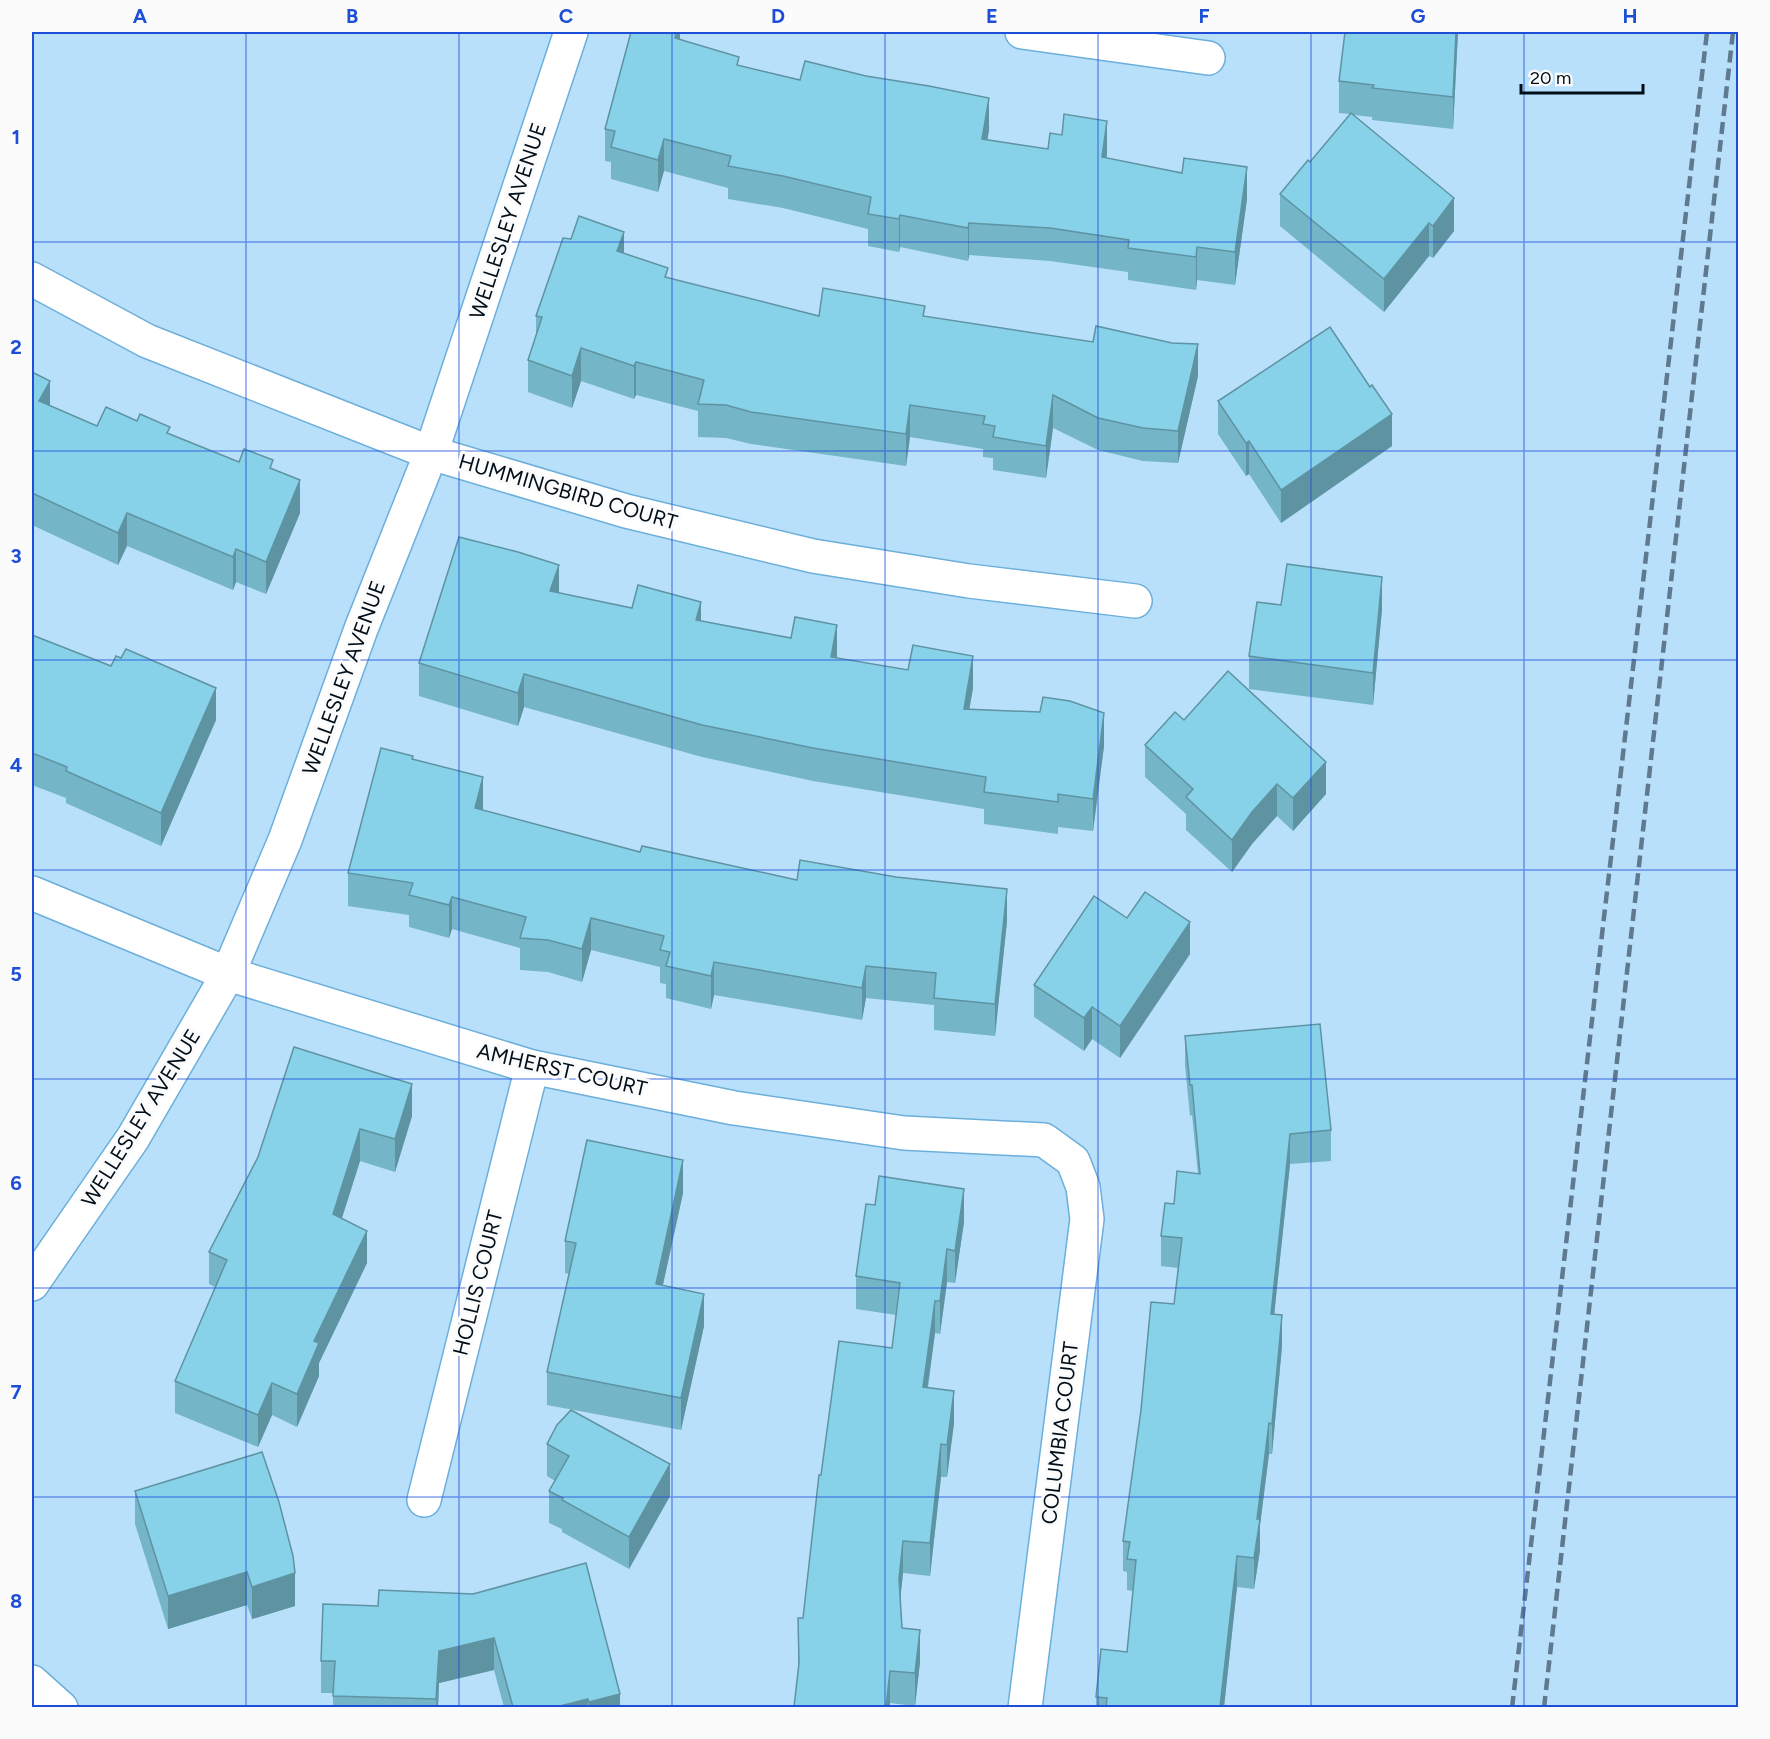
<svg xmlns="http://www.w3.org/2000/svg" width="1770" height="1739" font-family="Figtree,sans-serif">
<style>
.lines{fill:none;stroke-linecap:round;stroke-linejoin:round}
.minor-casing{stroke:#6cafda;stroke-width:36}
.minor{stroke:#fff;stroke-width:33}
.rail{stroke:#5f7a8e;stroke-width:4.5;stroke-dasharray:12 6;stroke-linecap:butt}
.wall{fill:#74b5c8}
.shaded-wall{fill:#5e93a2}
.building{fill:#87d2e8;stroke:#5e93a2;stroke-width:1.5}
.grid{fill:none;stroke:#1d4ed8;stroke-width:1.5;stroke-opacity:0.55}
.labels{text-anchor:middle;stroke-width:6;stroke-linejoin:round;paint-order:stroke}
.street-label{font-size:21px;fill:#000e19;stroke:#fbfbfb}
.neatline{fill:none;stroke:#1d4ed8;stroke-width:2}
.grid-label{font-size:20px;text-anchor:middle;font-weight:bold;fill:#1d4ed8}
</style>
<rect width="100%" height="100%" fill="#b9e0fb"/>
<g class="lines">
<!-- minor casing -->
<g class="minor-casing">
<g id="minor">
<path d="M1022,32L1208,58"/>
<path d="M32,279L147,341L431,453L626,511L813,556L969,581L1135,601"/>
<path d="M32,893L228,974L532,1067L734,1108L904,1133L1044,1140L1073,1161L1083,1187L1087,1219L1025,1708"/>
<path d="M32,1284L133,1138L228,974L285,840L361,629L431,453L571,32"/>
<path d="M424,1500L532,1067"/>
<path d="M32,1682L61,1708"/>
</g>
</g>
<!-- minor -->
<use href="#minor" class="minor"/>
<!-- rail -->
<g class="rail">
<path d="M1512,1708L1707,32"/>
<path d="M1544,1708L1733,32"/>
</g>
</g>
<!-- wall -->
<g class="wall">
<path d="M680,32V40L739,66L989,130L987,140L1048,149L1107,153L1106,158L1247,199L1235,285L1197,280L1196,290L1128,280V272L1050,261L969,255L968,261L900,247L899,252L868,246V229L783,208L728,199V188L664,171L658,192L611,179V162L605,161V129Z"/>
<path d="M1458,32L1453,129L1372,120V117L1354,115L1454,231L1433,258L1429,256L1384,312L1280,226V194L1310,162L1350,114L1339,113V81Z"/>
<path d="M624,253L668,278L819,316H925L1198,376L1178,463L1143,461L1098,450L1053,428L1046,478L993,470V458L983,457V449L910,437L906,466L751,444L726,438L698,437V411L636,395L634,399L581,381L572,408L528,392V360L536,335V316Z"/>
<path d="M32,372L50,405L97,426L137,421L239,462L273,469L300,513L266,594L236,582L233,590L127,546L118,565L32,525Z"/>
<path d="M1218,401L1392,446L1281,523L1249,474L1246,476L1218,434Z"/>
<path d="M559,593L632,608L701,621L837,659L973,688L969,709L1104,746L1093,831L1058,827V834L984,824V809L813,781L702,757L524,707L518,726L419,696V663Z"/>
<path d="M1281,605L1382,609L1373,705L1249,689V656Z"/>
<path d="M32,635L216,720L161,846L66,803V798L32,785Z"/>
<path d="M1184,720L1326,794L1293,831L1277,816L1252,844L1232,872L1186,830V814L1145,777V745Z"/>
<path d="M413,759L483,810L640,852L797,880L1007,921L995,1036L934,1030V1005L866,998L862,1020L714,995L711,1009L666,998V984L660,983V967L591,950L582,982L548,972L520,970V948L452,929L449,938L409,927V915L348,906V873Z"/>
<path d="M1127,918L1190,954L1120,1058L1092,1039L1084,1051L1034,1017V985Z"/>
<path d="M1185,1036L1331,1130V1161L1290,1164L1274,1314L1282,1346L1272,1454H1269L1260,1525V1550L1254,1589L1237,1587L1224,1707H1096V1697L1127,1652L1133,1591L1127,1590V1572L1123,1571V1541L1174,1304L1178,1268L1161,1266V1236L1198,1174L1192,1115L1190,1116L1185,1066Z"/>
<path d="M294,1047L412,1116L395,1172L360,1161L342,1218L367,1263L319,1363V1376L297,1427L272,1415L258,1447L175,1413V1381L215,1287L209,1284V1252L258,1157Z"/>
<path d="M683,1193L663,1285L704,1326L681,1430L547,1405V1372L569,1274L565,1273V1241Z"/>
<path d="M964,1222L955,1283L947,1282L940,1334L935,1333L928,1388L954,1423L947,1477H941L930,1576L903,1573L900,1600L902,1628L920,1662L915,1706L890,1703L798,1668V1618H803L821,1475L892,1348L896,1315L856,1309V1276Z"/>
<path d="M547,1444L670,1496L629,1569L562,1532V1529L549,1523V1491L555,1481L547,1476Z"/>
<path d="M135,1491L295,1606L252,1619L247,1605L168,1629L135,1524Z"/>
<path d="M473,1594L620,1707H504L494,1670L439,1683L438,1707H333V1693H321V1661L378,1606Z"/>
</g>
<!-- shaded-wall -->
<g class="shaded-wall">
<path d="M676,32H680V50L675,38Z"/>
<path d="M1456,32H1458L1453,129V97Z"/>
<path d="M989,98V130L982,171V139Z"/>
<path d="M1107,121V153L1102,190V157Z"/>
<path d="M664,139V171L658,192V160Z"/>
<path d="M1247,167V199L1235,285V252Z"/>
<path d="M1454,198V231L1433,258V226Z"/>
<path d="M900,215V247L899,252V219Z"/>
<path d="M969,223V255L968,261V228Z"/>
<path d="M1429,223V256L1384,312V279Z"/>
<path d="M624,232V264L617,251Z"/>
<path d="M1197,247V280L1196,290V257Z"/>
<path d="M1198,344V376L1178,463V431Z"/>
<path d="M581,348V381L572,408V376Z"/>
<path d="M636,362V395L634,399V366Z"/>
<path d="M50,381V413L39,401Z"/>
<path d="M1053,395V428L1046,478V446Z"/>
<path d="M910,405V437L906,466V434Z"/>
<path d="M1392,414V446L1281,523V490Z"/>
<path d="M1249,441V474L1246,476V443Z"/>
<path d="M300,480V513L266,594V562Z"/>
<path d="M127,513V546L118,565V533Z"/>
<path d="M236,549V582L233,590V557Z"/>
<path d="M559,565V597L550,591Z"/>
<path d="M1382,577V609L1373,705V673Z"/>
<path d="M701,602V634L696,620Z"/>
<path d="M837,625V658L831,690V657Z"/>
<path d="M973,656V688L964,741V709Z"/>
<path d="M524,674V707L518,726V693Z"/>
<path d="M216,688V720L161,846V813Z"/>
<path d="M1104,713V746L1093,831V799Z"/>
<path d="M1326,762V794L1293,831V798Z"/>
<path d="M483,777V810L475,841V808Z"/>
<path d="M1277,784V816L1252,844L1232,872V840L1252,812Z"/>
<path d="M1007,889V921L995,1036V1004Z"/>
<path d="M452,897V929L449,938V905Z"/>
<path d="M591,918V950L582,982V949Z"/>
<path d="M1190,922V954L1120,1058V1026Z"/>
<path d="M714,962V995L711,1009V976Z"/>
<path d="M866,966V998L862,1020V988Z"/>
<path d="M1092,1007V1039L1084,1051V1018Z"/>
<path d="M412,1084V1116L395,1172V1139Z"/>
<path d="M360,1129V1161L333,1246V1214Z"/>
<path d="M1290,1134V1164L1271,1345V1314Z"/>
<path d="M683,1160V1193L656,1316V1284Z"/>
<path d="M964,1189V1222L955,1283V1251Z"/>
<path d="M367,1231V1263L319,1363V1376L297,1427V1394L314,1341Z"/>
<path d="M947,1249V1282L940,1334V1301Z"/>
<path d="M704,1294V1326L681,1430V1398Z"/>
<path d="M935,1301V1333L923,1419V1387Z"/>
<path d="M1282,1315V1346L1272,1454V1424Z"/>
<path d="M272,1383V1415L258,1447V1415Z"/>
<path d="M954,1391V1423L947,1477V1445Z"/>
<path d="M1269,1423V1454L1260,1525V1550L1254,1589V1558L1257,1519Z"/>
<path d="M941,1444V1477L930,1576V1543Z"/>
<path d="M670,1464V1496L629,1569V1537Z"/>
<path d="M903,1541V1573L899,1611V1579Z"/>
<path d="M1237,1556V1587L1224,1707H1220Z"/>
<path d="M247,1572V1605L168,1629V1596Z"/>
<path d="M295,1573V1606L252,1619V1587Z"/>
<path d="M920,1630V1662L915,1706V1673Z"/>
<path d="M494,1638V1670L439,1683L438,1707H436L439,1651Z"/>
<path d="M890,1671V1707H886Z"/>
<path d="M620,1694V1707H589V1702Z"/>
<path d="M588,1699V1707H556Z"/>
</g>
<!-- building -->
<g class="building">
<path d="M631,32H676L675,38L739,57L737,65L800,80L805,61L866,76L929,86L989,98L982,139L1048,149L1050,133L1062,135L1064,114L1107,121L1102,157L1182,173L1184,158L1247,167L1235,252L1197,247L1196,257L1128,248L1129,240L1050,228L969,223L968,228L900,215L899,219L868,214L871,197L783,176L728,166L731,156L664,139L658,160L611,147L615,131L605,129Z"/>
<path d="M1345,32H1456L1453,97L1372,88L1374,85L1339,81Z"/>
<path d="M1351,113L1454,198L1433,226L1429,223L1384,279L1280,194L1308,160L1310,162Z"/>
<path d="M579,216L624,232L617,251L668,268L665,277L819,316L823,288L925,306L923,316L1093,342L1096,326L1172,343L1198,344L1178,431L1143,428L1098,418L1053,395L1046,446L993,437L995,426L983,424L985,416L910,405L906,434L751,412L726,405L698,404L704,380L636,362L634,366L581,348L572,376L528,360L542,317L536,316L563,238L571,239Z"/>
<path d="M1330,327L1370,387L1372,385L1392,414L1281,490L1249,441L1246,443L1218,401Z"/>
<path d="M32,372L50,381L39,401L97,426L106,407L137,421L140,414L170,427L167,433L239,462L244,449L273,460L270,468L300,480L266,562L236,549L233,557L127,513L118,533L32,493Z"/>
<path d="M459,537L518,552L559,565L550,591L632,608L638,585L701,602L696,620L791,638L795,617L837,625L831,657L908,670L913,645L973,656L964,709L1040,712L1043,697L1070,701L1104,713L1093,799L1058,794V802L984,792L986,777L813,748L702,725L524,674L518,693L419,663Z"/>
<path d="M1287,564L1382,577L1373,673L1249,656L1257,602L1281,605Z"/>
<path d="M32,635L111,666L116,656L121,658L126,649L216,688L161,813L66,771L67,767L32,753Z"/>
<path d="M1228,671L1326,762L1293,798L1277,784L1252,812L1232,840L1186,797L1193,789L1145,745L1175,712L1184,720Z"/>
<path d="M381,748L413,756L412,759L483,777L475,808L640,852L642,846L797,880L800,860L896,877L1007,889L995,1004L934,998L936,973L866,966L862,988L714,962L711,976L666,966L670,952L660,950L664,936L591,918L582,949L548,940L520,938L526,917L452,897L449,905L409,895L413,883L348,873Z"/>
<path d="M1145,892L1190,922L1120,1026L1092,1007L1084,1018L1034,985L1094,896L1127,918Z"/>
<path d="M1320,1024L1331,1130L1290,1134L1271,1314L1282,1315L1272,1424L1269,1423L1257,1519H1260L1254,1558L1237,1556L1220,1707H1106L1107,1698L1096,1697L1101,1649L1127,1652L1136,1560L1127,1559L1130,1542L1123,1541L1141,1410L1151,1302L1174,1304L1182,1238L1161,1236L1165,1203L1174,1204L1177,1171L1200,1174L1192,1085H1190L1185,1036Z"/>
<path d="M294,1047L412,1084L395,1139L360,1129L333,1214L367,1231L314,1341L319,1343L297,1394L272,1383L258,1415L175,1381L227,1260L209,1252L258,1157Z"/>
<path d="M587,1140L683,1160L656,1284L704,1294L681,1398L547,1372L576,1243L565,1241Z"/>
<path d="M879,1176L964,1189L955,1251L947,1249L940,1301H935L923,1387L954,1391L947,1445L941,1444L930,1543L903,1541L899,1579L902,1628L920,1630L915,1673L890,1671L886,1707H794L799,1663L798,1618H803L819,1475H821L839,1341L892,1348L900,1283L856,1276L866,1204L875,1205Z"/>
<path d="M571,1410L670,1464L629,1537L562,1500L563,1498L549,1491L569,1456L547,1444L557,1425Z"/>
<path d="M262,1452L279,1502L293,1556L295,1573L252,1587L247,1572L168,1596L135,1491Z"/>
<path d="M586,1563L620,1694L589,1702L588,1699L556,1707H513L494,1638L439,1651L436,1699L333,1696L335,1661H321L323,1604L378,1606L379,1590L473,1594Z"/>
</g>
<!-- grid -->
<path class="grid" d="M246,32V1708M459,32V1708M672,32V1708M885,32V1708M1098,32V1708M1311,32V1708M1524,32V1708M32,242H1738M32,451H1738M32,660H1738M32,870H1738M32,1079H1738M32,1288H1738M32,1497H1738"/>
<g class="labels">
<!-- street labels -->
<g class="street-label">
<text transform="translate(508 221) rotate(-72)" y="7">WELLESLEY AVENUE</text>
<text transform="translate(568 492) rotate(16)" y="7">HUMMINGBIRD COURT</text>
<text transform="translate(344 678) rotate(-70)" y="7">WELLESLEY AVENUE</text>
<text transform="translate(562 1070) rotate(13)" y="7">AMHERST COURT</text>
<text transform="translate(141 1118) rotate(-58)" y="7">WELLESLEY AVENUE</text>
<text transform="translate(478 1283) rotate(-76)" y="7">HOLLIS COURT</text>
<text transform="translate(1060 1433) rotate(-83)" y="7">COLUMBIA COURT</text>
</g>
</g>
<!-- border -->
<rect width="1770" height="1739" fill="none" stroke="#fbfbfb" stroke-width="66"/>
<!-- scale -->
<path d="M1521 84v9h122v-9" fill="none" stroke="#000e19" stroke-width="3"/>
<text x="1530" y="84" font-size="18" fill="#000e19" stroke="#fbfbfb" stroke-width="4.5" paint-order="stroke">20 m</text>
<rect x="33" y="33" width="1704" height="1673" class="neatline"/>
<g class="grid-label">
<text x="140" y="23">A</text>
<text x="352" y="23">B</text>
<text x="566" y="23">C</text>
<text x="778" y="23">D</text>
<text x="992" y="23">E</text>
<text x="1204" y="23">F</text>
<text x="1418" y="23">G</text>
<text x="1630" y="23">H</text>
<text x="16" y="144">1</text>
<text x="16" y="354">2</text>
<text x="16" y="563">3</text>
<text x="16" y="772">4</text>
<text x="16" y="981">5</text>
<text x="16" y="1190">6</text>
<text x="16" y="1399">7</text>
<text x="16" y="1608">8</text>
</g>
</svg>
